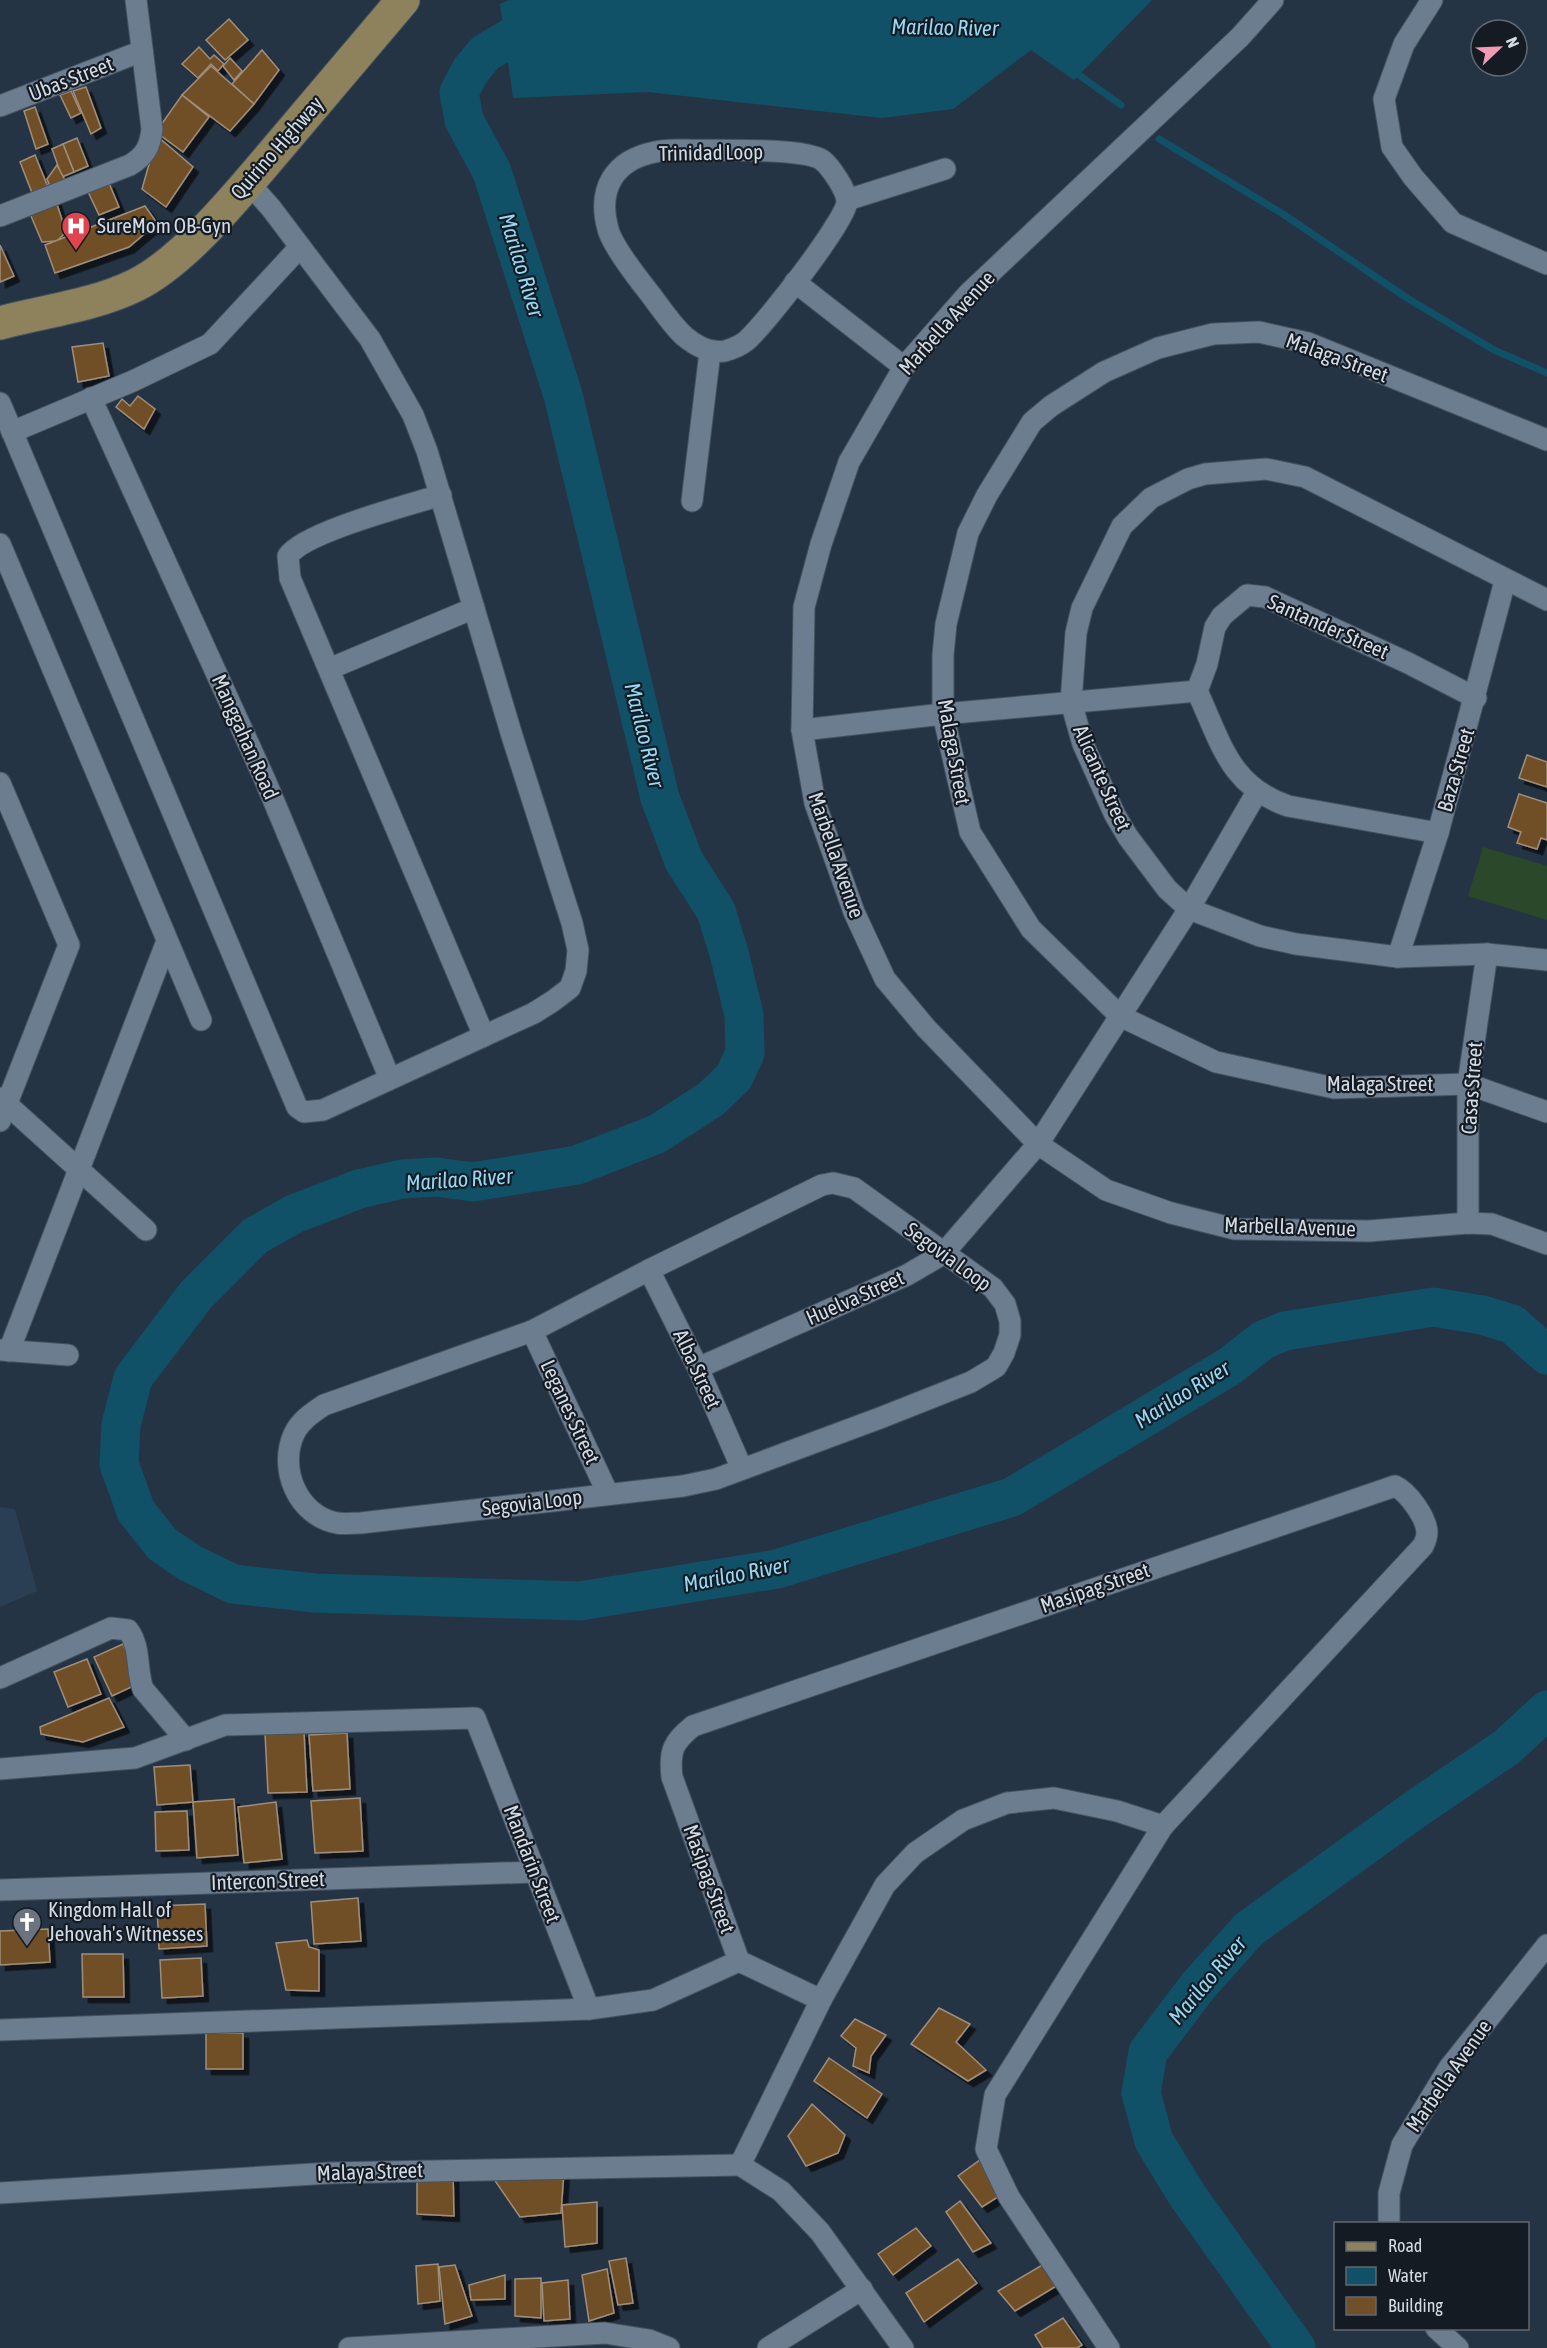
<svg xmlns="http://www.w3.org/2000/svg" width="1547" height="2348" font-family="'Asap Condensed',sans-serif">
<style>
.built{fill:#2b3f54}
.green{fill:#2c482b}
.water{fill:#115167}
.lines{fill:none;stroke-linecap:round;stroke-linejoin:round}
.stream{stroke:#115167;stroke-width:7}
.river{stroke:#115167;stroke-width:39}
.building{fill:#714f28;stroke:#a08e7b;stroke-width:1.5;filter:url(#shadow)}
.minor-casing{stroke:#45525f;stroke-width:23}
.primary-casing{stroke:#45525f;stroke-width:35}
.minor{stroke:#6c7d8f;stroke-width:21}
.primary{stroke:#8e825d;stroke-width:33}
.labels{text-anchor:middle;stroke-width:4.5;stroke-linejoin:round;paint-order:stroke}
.street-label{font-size:21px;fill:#d3dce6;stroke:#151b22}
.poi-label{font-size:21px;fill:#d3dce6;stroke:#151b22;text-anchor:start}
.water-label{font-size:22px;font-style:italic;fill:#93d9f6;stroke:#151b22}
</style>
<defs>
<filter id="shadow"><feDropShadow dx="5.5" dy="5.5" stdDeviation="0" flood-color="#0009"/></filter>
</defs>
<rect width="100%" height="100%" fill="#253444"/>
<!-- built -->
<path class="built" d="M0,1507L15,1509L37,1591L0,1607Z"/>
<!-- green -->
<path class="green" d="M1483,847L1547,866V920L1468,896Z"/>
<!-- water -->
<path class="water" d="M509,0H1152L1074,80L1031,50L953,109L882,118L648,92L513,98L500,4Z"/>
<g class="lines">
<!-- stream -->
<g class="stream">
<path d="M1072,70L1121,105"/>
<path d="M1159,139L1283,214L1407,298L1494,350L1547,373"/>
</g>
<!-- river -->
<g class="river">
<path d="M554,20L531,26L485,53L471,70L459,92L464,120L492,172L563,395L660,798L684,861L716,911L729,953L744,1015L745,1053L734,1077L711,1099L657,1134L577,1165L473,1182L436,1177L402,1179L359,1189L294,1214L255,1236L196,1295L133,1378L121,1425L119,1464L136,1511L162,1544L190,1563L233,1584L315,1593L580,1601L777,1569L1012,1497L1230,1366L1263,1340L1285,1331L1433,1307L1482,1315L1512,1324L1547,1355"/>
<path d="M1296,2348L1187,2195L1154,2141L1141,2093L1148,2052L1198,1986L1249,1929L1420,1806L1507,1747L1547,1710"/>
</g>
</g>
<!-- building -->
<g class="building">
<path d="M229,19L248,40L225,60L206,40Z"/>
<path d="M199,47L210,59L214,55L224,64L218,71L211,64L198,78L182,64Z"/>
<path d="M262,50L279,70L254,104L232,84Z"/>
<path d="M230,58L242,71L234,80L223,66Z"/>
<path d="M211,66L254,104L230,131L182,95Z"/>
<path d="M86,87L101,128L91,134L73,91Z"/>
<path d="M71,91L81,113L71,118L60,95Z"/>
<path d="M182,95L209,117L183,152L156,132Z"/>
<path d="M35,107L48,144L36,149L24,111Z"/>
<path d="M157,136L193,167L166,207L142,189Z"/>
<path d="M77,138L88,166L74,172L63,144Z"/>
<path d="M63,144L74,172L62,177L52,149Z"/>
<path d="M35,155L50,192L34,198L20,162Z"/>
<path d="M57,165L67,184L52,191L47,179Z"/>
<path d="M109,183L119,207L99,215L88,192Z"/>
<path d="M55,198L66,232L57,241L42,242L28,209Z"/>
<path d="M145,206L157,223L129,247L55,273L45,245Z"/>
<path d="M0,245L14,276L0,282Z"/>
<path d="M103,343L109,376L78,382L72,347Z"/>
<path d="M138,396L155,409L144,429L116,407L122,399L130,406Z"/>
<path d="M1527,755L1547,762V787L1519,778Z"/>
<path d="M1519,794L1547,803V840L1541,838L1537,849L1517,843L1521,832L1508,827Z"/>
<path d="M123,1644L140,1683L112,1696L94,1657Z"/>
<path d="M87,1659L101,1694L68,1707L54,1672Z"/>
<path d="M109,1698L124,1727L83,1742L41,1734L40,1727Z"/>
<path d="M304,1732L307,1792L268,1793L265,1733Z"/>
<path d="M347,1733L350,1789L313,1791L309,1735Z"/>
<path d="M190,1765L193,1802L157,1805L154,1767Z"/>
<path d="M360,1798L363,1851L315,1853L311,1801Z"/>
<path d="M234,1799L238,1855L197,1858L193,1802Z"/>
<path d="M276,1802L282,1859L244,1863L238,1807Z"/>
<path d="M187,1811L189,1850L156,1851L155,1812Z"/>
<path d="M358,1898L361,1941L314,1944L311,1902Z"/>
<path d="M205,1904L207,1946L159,1949L157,1906Z"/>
<path d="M48,1929L50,1962L0,1965V1931Z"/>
<path d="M307,1940L309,1947L319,1950V1991L286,1990L276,1943Z"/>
<path d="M82,1954H123L124,1997H83Z"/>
<path d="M201,1958L203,1996L162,1998L160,1960Z"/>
<path d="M939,2008L970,2024L956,2042L986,2070L968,2081L911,2044Z"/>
<path d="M855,2019L886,2035L871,2056L869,2073L853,2066L856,2048L841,2036Z"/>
<rect x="206" y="2033" width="37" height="36"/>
<path d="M829,2058L882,2094L867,2118L814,2081Z"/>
<path d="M812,2104L845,2135L838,2153L806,2166L788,2136Z"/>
<path d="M984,2157L1001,2195L982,2207L958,2176Z"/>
<path d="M564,2171L561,2213L520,2217L489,2172Z"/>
<path d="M453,2173L454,2216L417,2214V2174Z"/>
<path d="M960,2201L982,2231L991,2243L973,2252L946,2212Z"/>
<path d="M597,2202V2243L565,2247L562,2205Z"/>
<path d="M916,2228L931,2246L893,2275L878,2254Z"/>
<path d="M626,2258L633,2303L618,2305L609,2261Z"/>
<path d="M958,2259L977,2283L924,2322L906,2293Z"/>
<path d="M438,2264L440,2301L418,2304L416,2266Z"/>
<path d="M1044,2264L1058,2285L1015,2311L998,2291Z"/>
<path d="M455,2265L472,2316L445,2324L439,2267Z"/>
<path d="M607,2269L614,2313L589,2321L582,2275Z"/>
<path d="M505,2275V2299L471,2300L469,2285Z"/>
<path d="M541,2278V2318L515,2316V2279Z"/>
<path d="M568,2280L570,2319L544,2321L542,2283Z"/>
<path d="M1063,2318L1082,2345L1077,2348H1043L1035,2335Z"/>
</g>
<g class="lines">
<!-- minor casing -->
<g class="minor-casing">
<g id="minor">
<path d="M1273,0L1240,37L968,294L904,367L849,462L821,544L804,607L802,730L815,803L854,912L885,979L926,1028L1038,1144L1106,1190L1171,1213L1235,1229L1369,1231L1468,1223L1492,1224L1547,1244"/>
<path d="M1432,0L1404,44L1384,99L1392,147L1413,177L1453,223L1547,264"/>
<path d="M0,106L142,51"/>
<path d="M686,150C714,151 802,147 822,160C830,166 848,192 847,202C845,222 764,326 746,341C740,346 732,349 725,351C710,354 696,346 684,336C670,323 659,305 647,290C636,276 612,245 608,229C597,189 614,160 655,152C665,149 676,150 686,150Z"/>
<path d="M847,200L945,169"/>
<path d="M0,216L130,165C145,156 150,147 152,129L136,0"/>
<path d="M795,282L904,367"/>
<path d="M91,398L265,780L390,1079"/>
<path d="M0,403L297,1107L304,1112L323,1110L534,1013L553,1001L570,988L576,971L578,950L572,923L512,736L427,451L413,415L370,339L271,208L248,182"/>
<path d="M12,432L133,381L210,344L300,247"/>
<path d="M1547,440L1308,343L1259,332L1213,334L1158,348L1104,372L1051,406L1032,422L987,495L968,533L946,624L943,655V714L970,832L1031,929L1120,1016L1216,1062L1334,1088L1468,1084L1547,1112"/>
<path d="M441,495C409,505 304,532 288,556L290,578L484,1036"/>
<path d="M692,501L710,352"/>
<path d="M0,544L201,1020"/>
<path d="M1547,600L1305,477L1266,469L1205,474L1188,479L1151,498L1122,526L1082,608L1076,633L1071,702L1083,744L1115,815L1128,837L1167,889L1189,909L1260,936L1296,944L1398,957L1487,954L1547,960"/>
<path d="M329,669L474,608"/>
<path d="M802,730L943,714L1197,691"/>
<path d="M0,783L69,945L0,1121"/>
<path d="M1438,833L1288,806C1229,786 1221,742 1197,691L1207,664L1215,627L1222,616L1247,595L1265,597L1408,663L1476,698"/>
<path d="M1398,957L1438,833L1505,581"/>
<path d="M0,1098L146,1230"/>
<path d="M833,1183L854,1188L993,1288L1005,1304L1010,1321V1335L1004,1353L996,1367L971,1382L880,1418L716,1479L683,1486L361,1523C353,1523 344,1524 337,1523C298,1516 278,1469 294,1434C300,1421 312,1413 324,1405L532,1331L649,1270L822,1185Z"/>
<path d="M1468,1223V1084L1487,954"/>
<path d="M649,1270L698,1368L742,1469"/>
<path d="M532,1331L608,1494"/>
<path d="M0,1350L68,1355"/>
<path d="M9,1351L167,941"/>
<path d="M698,1368L907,1275L943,1254L1038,1144L1189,909L1257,792"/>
<path d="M0,1678L111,1628L128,1630C141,1647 136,1670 143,1689L186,1740"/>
<path d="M0,1769L135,1758L225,1725L475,1718L589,2009"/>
<path d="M0,1890L535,1872"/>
<path d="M821,2000L739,1961L672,1777C669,1751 673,1742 693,1726L1395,1486C1408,1492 1426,1517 1427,1532C1427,1537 1425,1542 1423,1546L1163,1826L995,2095L986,2149L1009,2197L1109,2348"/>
<path d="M0,2030L589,2009L653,2000L739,1961"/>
<path d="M740,2165L821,2000L885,1885L915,1853L963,1820L1007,1803L1054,1798L1117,1811L1163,1826"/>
<path d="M740,2165L781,2191L820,2232L903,2348"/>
<path d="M0,2193L330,2173L740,2165"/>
<path d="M1389,2224V2193L1402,2145L1449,2068L1547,1945"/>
<path d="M1436,2328L1458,2348"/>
<path d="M349,2348L605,2333L649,2340L669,2348"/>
<path d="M768,2348L862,2289"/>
</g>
</g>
<!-- primary casing -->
<g class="primary-casing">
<path id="primary" d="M0,323C45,311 93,306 136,285C186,260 240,192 276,150C318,100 361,50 403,0"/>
</g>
<!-- minor -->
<use href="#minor" class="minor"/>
<!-- primary -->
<use href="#primary" class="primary"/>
</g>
<!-- icons -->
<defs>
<g id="hospital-pin" transform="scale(1.5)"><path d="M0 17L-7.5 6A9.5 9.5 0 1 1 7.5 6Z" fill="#e0444e" stroke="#151b22"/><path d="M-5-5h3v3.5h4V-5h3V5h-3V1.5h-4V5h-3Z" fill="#fff"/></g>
<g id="church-pin" transform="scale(1.5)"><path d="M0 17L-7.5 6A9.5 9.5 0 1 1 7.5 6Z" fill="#6b7280" stroke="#151b22"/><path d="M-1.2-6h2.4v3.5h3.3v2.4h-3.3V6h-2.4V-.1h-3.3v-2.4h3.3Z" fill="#fff"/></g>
</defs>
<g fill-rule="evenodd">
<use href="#hospital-pin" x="76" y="226"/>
<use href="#church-pin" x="27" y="1922"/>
</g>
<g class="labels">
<!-- street labels -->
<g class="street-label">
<text transform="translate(71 79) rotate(-21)" y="7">Ubas Street</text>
<text transform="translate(277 148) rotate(-49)" y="7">Quirino Highway</text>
<text transform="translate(711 153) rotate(-1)" y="7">Trinidad Loop</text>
<text transform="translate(947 323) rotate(-48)" y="7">Marbella Avenue</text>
<text transform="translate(1337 358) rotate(20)" y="7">Malaga Street</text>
<text transform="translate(1328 627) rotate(24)" y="7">Santander Street</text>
<text transform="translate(245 737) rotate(66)" y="7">Manggahan Road</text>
<text transform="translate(954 752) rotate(80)" y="7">Malaga Street</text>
<text transform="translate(1456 770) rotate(-74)" y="7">Baza Street</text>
<text transform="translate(1102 778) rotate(66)" y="7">Alicante Street</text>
<text transform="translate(836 855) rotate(71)" y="7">Marbella Avenue</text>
<text x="1380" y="1091">Malaga Street</text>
<text transform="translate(1472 1088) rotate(-86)" y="7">Casas Street</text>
<text transform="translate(1290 1227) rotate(2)" y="7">Marbella Avenue</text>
<text transform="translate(948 1257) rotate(36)" y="7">Segovia Loop</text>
<text transform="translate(855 1298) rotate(-24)" y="7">Huelva Street</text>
<text transform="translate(697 1369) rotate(65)" y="7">Alba Street</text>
<text transform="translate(570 1412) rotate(65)" y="7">Leganes Street</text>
<text transform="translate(532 1503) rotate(-7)" y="7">Segovia Loop</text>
<text transform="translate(1095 1588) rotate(-19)" y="7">Masipag Street</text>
<text transform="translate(532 1864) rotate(69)" y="7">Mandarin Street</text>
<text transform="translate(709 1879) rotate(70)" y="7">Masipag Street</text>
<text transform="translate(268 1881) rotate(-2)" y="7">Intercon Street</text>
<text transform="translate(1449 2076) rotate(-55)" y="7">Marbella Avenue</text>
<text transform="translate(370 2172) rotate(-2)" y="7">Malaya Street</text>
</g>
<!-- poi labels -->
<g class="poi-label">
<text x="97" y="233">SureMom OB-Gyn</text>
<text x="48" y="1917">Kingdom Hall of<tspan x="48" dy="24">Jehovah's Witnesses</tspan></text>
</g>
<!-- water labels -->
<g class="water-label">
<text transform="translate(945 27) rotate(1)" y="8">Marilao River</text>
<text transform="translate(522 265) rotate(73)" y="8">Marilao River</text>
<text transform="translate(645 735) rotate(76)" y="8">Marilao River</text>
<text transform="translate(459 1179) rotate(-4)" y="8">Marilao River</text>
<text transform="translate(1182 1394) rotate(-32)" y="8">Marilao River</text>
<text transform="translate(736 1574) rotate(-11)" y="8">Marilao River</text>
<text transform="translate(1207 1980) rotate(-50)" y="8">Marilao River</text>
</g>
</g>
<!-- legend -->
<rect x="1334" y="2222" width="195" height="108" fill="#151b22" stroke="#616870" stroke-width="1.5"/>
<rect x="1346" y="2242" width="30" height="9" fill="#8e825d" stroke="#616870" stroke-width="1.5"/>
<text x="1388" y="2252" font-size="18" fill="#d3dce6">Road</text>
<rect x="1346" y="2267" width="30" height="18" fill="#115167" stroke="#616870" stroke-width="1.5"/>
<text x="1388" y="2282" font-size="18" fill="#d3dce6">Water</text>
<rect x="1346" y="2297" width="30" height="18" fill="#714f28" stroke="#616870" stroke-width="1.5"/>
<text x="1388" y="2312" font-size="18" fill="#d3dce6">Building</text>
<!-- north arrow -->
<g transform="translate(1499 48) rotate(67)"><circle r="28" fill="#151b22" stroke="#616870" stroke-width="1.5"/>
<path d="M0-4.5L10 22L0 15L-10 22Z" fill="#f09ab6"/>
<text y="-9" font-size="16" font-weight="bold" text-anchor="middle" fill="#d3dce6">N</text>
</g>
</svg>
